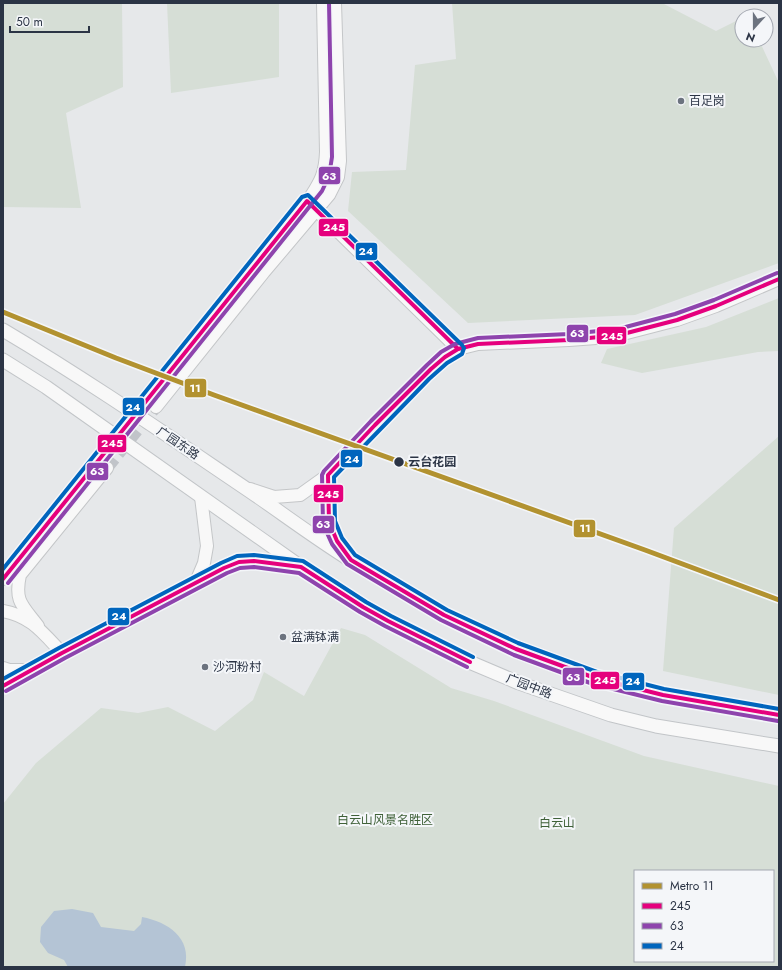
<svg xmlns="http://www.w3.org/2000/svg" width="782" height="970" font-family="Jost,'Noto Sans SC',sans-serif">
<style>
.green{fill:#d6ded6;fill-rule:evenodd}
.water{fill:#b4c4d5}
.lines{fill:none;stroke-linecap:round;stroke-linejoin:round}
.secondary-tunnel{stroke:#c1c4c9;stroke-width:12;stroke-dasharray:12 6;stroke-linecap:butt}
.minor-casing{stroke:#c4c6c8;stroke-width:10}
.secondary-casing{stroke:#c4c6c8;stroke-width:14}
.primary-casing{stroke:#c2c5c8;stroke-width:15}
.minor{stroke:#f5f6f7;stroke-width:8}
.secondary{stroke:#f8f8f8;stroke-width:12}
.primary{stroke:#f8f8f8;stroke-width:13}
.bus-1-casing{stroke:#f4f6f9;stroke-width:7}
.bus-2-casing{stroke:#f4f6f9;stroke-width:7}
.bus-3-casing{stroke:#f4f6f9;stroke-width:7}
.bus-1{stroke:#e5007d;stroke-width:4}
.bus-2{stroke:#8e44ad;stroke-width:4}
.bus-3{stroke:#0065bd;stroke-width:4}
.metro-1-casing{stroke:#f4f6f9;stroke-width:8}
.metro-1{stroke:#b29230;stroke-width:5}
.poi-dot{fill:#6c737f;stroke:#f4f6f9;stroke-width:1.5}
.stop-dot{fill:#2b3445;stroke:#f4f6f9;stroke-width:1.5}
.labels{text-anchor:middle;stroke-width:4;stroke-linejoin:round;paint-order:stroke}
.poi-label{font-size:12px;fill:#2b3445;stroke:#f4f6f9;text-anchor:start}
.street-label{font-size:12px;fill:#2b3445;stroke:#f4f6f9}
.stop-label{font-size:12px;font-weight:bold;fill:#2b3445;stroke:#f4f6f9;text-anchor:start}
.park-label{font-size:12px;fill:#3f6138;stroke:#f4f6f9}
.line-badge{stroke:#f4f6f9;stroke-width:1.5}
.badge-label{font-size:11px;text-anchor:middle;font-weight:bold;fill:#fff}
</style>
<rect width="100%" height="100%" fill="#e6e8ea"/>
<!-- green -->
<g class="green">
<path d="M3,3H122L123,87L66,113L81,208L3,207Z"/>
<path d="M167,3H279V77L171,93Z"/>
<path d="M452,3H662L716,31L742,18V40H759L779,83V263L635,315L468,323L348,211L352,172L406,170L415,65L456,59Z"/>
<path d="M779,298V351L758,352L642,373L601,363L607,349L706,327Z"/>
<path d="M779,436V695L663,671L674,528Z"/>
<path d="M341,628L365,635L451,688L494,701L644,756L779,786V967H3V804L36,763L101,708L138,713L168,707L215,731L253,700L264,672L304,696ZM635,871H773V961H635Z"/>
</g>
<!-- water -->
<path class="water" d="M72,909L93,913L101,927L134,931L141,924L142,917C168,922 192,938 185,967H68L64,960L48,953L40,942L41,927L54,911Z"/>
<g class="lines">
<!-- secondary-tunnel -->
<g class="secondary-tunnel">
<path d="M98,462L148,400"/>
<path d="M107,468L156,407"/>
</g>
<!-- minor casing -->
<g class="minor-casing">
<path id="minor" d="M3,686L28,671"/>
</g>
<!-- secondary casing -->
<g class="secondary-casing">
<g id="secondary">
<path d="M311,205L458,349"/>
<path d="M148,400L306,204C319,183 325,177 326,152L323,3"/>
<path d="M156,407L264,272L329,195L338,177L340,161L335,3"/>
<path d="M328,475L329,522L337,541L350,559"/>
<path d="M250,489L274,497L300,495L328,475L375,425L431,369L445,357L458,349L478,344L569,340L596,338L619,335L677,320L716,306L779,279"/>
<path d="M3,579L98,462"/>
<path d="M195,584L204,563L207,546L201,497"/>
<path d="M3,611C31,616 43,633 62,653"/>
<path d="M38,626C23,606 14,602 20,575L107,468"/>
<path d="M3,668L9,670H30L224,568L239,562L254,561L301,567"/>
</g>
</g>
<!-- primary casing -->
<g class="primary-casing">
<g id="primary">
<path d="M3,330C89,381 171,438 254,494C286,516 318,540 352,561C411,598 471,631 535,657C613,688 696,702 779,715"/>
<path d="M3,360L46,387L301,567L363,607L388,621L467,661L519,683L611,715L656,726L779,746"/>
</g>
</g>
<!-- minor -->
<use href="#minor" class="minor"/>
<!-- secondary -->
<use href="#secondary" class="secondary"/>
<!-- primary -->
<use href="#primary" class="primary"/>
<!-- bus-1 casing -->
<g class="bus-1-casing">
<g id="bus-1">
<path d="M779,279L716,306L677,320L619,335L569,340L478,344L458,349L445,357L431,369L375,425L328,475L329,522L337,541L351,560L444,615L516,649L595,678L663,695L779,715"/>
<path d="M3,579L307,201L458,349"/>
<path d="M3,686L62,653L224,568L239,562L254,561L301,567L363,607L388,621L470,662"/>
</g>
</g>
<!-- bus-2 casing -->
<g class="bus-2-casing">
<g id="bus-2">
<path d="M777,273L714,300L675,314L618,329L569,334L478,338L455,344L441,352L427,365L371,421L324,471L322,475L323,524L332,544L347,564L441,620L514,655L593,684L662,701L778,721"/>
<path d="M8,583L322,191L329,176L332,157L329,3"/>
<path d="M6,691L65,658L227,573L240,568L254,567L299,573L360,612L385,626L467,667"/>
</g>
</g>
<!-- bus-3 casing -->
<g class="bus-3-casing">
<g id="bus-3">
<path d="M3,569L302,197L308,195L462,345L464,348L462,354L447,363L429,379L334,477L335,521L342,538L355,555L447,610L518,643L597,672L664,689L779,709"/>
<path d="M3,679L59,648L221,563L237,556L254,555L303,561L366,602L391,616L473,657"/>
</g>
</g>
<!-- bus-1 -->
<use href="#bus-1" class="bus-1"/>
<!-- bus-2 -->
<use href="#bus-2" class="bus-2"/>
<!-- bus-3 -->
<use href="#bus-3" class="bus-3"/>
<!-- metro-1 casing -->
<g class="metro-1-casing">
<path id="metro-1" d="M3,312L116,358L214,395L645,550L779,600"/>
</g>
<!-- metro-1 -->
<use href="#metro-1" class="metro-1"/>
</g>
<!-- markers -->
<g class="poi-dot">
<circle cx="681" cy="101" r="4"/>
<circle cx="283" cy="637" r="4"/>
<circle cx="205" cy="667" r="4"/>
</g>
<circle class="stop-dot" cx="399" cy="462" r="5.5"/>
<g class="labels">
<!-- poi labels -->
<g class="poi-label">
<text x="689" y="105">百足岗</text>
<text x="291" y="641">盆满钵满</text>
<text x="213" y="671">沙河粉村</text>
</g>
<!-- street labels -->
<g class="street-label">
<text transform="translate(178 443) rotate(34)" y="4">广园东路</text>
<text transform="translate(529 686) rotate(21)" y="4">广园中路</text>
</g>
<!-- stop labels -->
<g class="stop-label">
<text x="408" y="466">云台花园</text>
</g>
<!-- park labels -->
<g class="park-label">
<text x="385" y="824">白云山风景名胜区</text>
<text x="557" y="827">白云山</text>
</g>
</g>
<g class="line-badge">
<rect x="318" y="166" width="23" height="19" rx="4" fill="#8e44ad"/>
<rect x="318" y="218" width="31" height="19" rx="4" fill="#e5007d"/>
<rect x="355" y="242" width="23" height="19" rx="4" fill="#0065bd"/>
<rect x="566" y="324" width="23" height="19" rx="4" fill="#8e44ad"/>
<rect x="596" y="326" width="31" height="19" rx="4" fill="#e5007d"/>
<rect x="184" y="378" width="23" height="20" rx="4" fill="#b29230"/>
<rect x="122" y="397" width="23" height="19" rx="4" fill="#0065bd"/>
<rect x="97" y="434" width="30" height="19" rx="4" fill="#e5007d"/>
<rect x="340" y="449" width="23" height="19" rx="4" fill="#0065bd"/>
<rect x="86" y="462" width="23" height="19" rx="4" fill="#8e44ad"/>
<rect x="313" y="484" width="31" height="19" rx="4" fill="#e5007d"/>
<rect x="312" y="515" width="23" height="19" rx="4" fill="#8e44ad"/>
<rect x="573" y="519" width="23" height="19" rx="4" fill="#b29230"/>
<rect x="107" y="607" width="23" height="19" rx="4" fill="#0065bd"/>
<rect x="562" y="667" width="23" height="19" rx="4" fill="#8e44ad"/>
<rect x="590" y="671" width="30" height="19" rx="4" fill="#e5007d"/>
<rect x="622" y="672" width="23" height="19" rx="4" fill="#0065bd"/>
</g>
<g class="badge-label">
<text x="329" y="180">63</text>
<text x="334" y="231">245</text>
<text x="366" y="255">24</text>
<text x="577" y="337">63</text>
<text x="612" y="340">245</text>
<text x="195" y="392">11</text>
<text x="133" y="411">24</text>
<text x="112" y="447">245</text>
<text x="352" y="463">24</text>
<text x="97" y="475">63</text>
<text x="328" y="498">245</text>
<text x="323" y="528">63</text>
<text x="585" y="532">11</text>
<text x="119" y="620">24</text>
<text x="573" y="681">63</text>
<text x="605" y="684">245</text>
<text x="633" y="685">24</text>
</g>
<!-- border -->
<rect width="782" height="970" fill="none" stroke="#2b3445" stroke-width="8"/>
<!-- legend -->
<rect x="634" y="870" width="140" height="92" fill="#f4f6f9" stroke="#a4a8b1"/>
<rect x="642" y="883" width="20" height="6" fill="#b29230" stroke="#a4a8b1"/>
<text x="670" y="890" font-size="12" fill="#2b3445">Metro 11</text>
<rect x="642" y="903" width="20" height="6" fill="#e5007d" stroke="#a4a8b1"/>
<text x="670" y="910" font-size="12" fill="#2b3445">245</text>
<rect x="642" y="923" width="20" height="6" fill="#8e44ad" stroke="#a4a8b1"/>
<text x="670" y="930" font-size="12" fill="#2b3445">63</text>
<rect x="642" y="943" width="20" height="6" fill="#0065bd" stroke="#a4a8b1"/>
<text x="670" y="950" font-size="12" fill="#2b3445">24</text>
<!-- north arrow -->
<g transform="translate(754 28) rotate(201)"><circle r="19" fill="#f4f6f9" stroke="#a4a8b1"/>
<path d="M0-3L7 15L0 10L-7 15Z" fill="#6c737f"/>
<text y="-6" font-size="11" font-weight="bold" text-anchor="middle" fill="#2b3445">N</text>
</g>
<!-- scale -->
<path d="M10 26v6h79v-6" fill="none" stroke="#2b3445" stroke-width="2"/>
<text x="16" y="26" font-size="12" fill="#2b3445" stroke="#f4f6f9" stroke-width="3" paint-order="stroke">50 m</text>
</svg>
